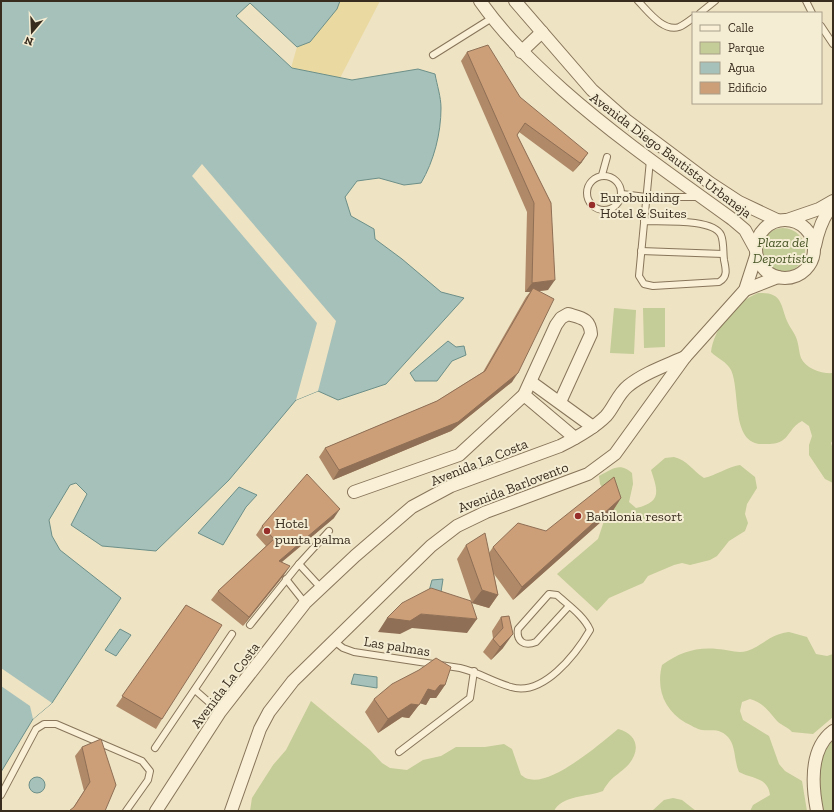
<svg xmlns="http://www.w3.org/2000/svg" width="834" height="812" font-family="'Zilla Slab',serif">
<style>
.green{fill:#c4cc97}
.sand{fill:#ead9a1}
.water{fill:#a6c1ba;stroke:#6c8f88}
.pier{fill:#eee3c3}
.lines{fill:none;stroke-linecap:round;stroke-linejoin:round}
.lane-casing{stroke:#88755a;stroke-width:8}
.street-casing{stroke:#88755a;stroke-width:14}
.lane{stroke:#f9f0d7;stroke-width:6}
.street{stroke:#f9f0d7;stroke-width:12}
.wall{fill:#af8968}
.shaded-wall{fill:#8f6f55}
.building{fill:#cc9f79;stroke:#8f6f55}
.poi-dot{fill:#972e2a;stroke:#f5edd3;stroke-width:1.5}
.labels{text-anchor:middle;stroke-width:4;stroke-linejoin:round;paint-order:stroke}
.street-label{font-size:14px;fill:#382c1e;stroke:#f5edd3}
.poi-label{font-size:14px;fill:#382c1e;stroke:#f5edd3;text-anchor:start}
.park-label{font-size:14px;font-style:italic;fill:#475525;stroke:#f5edd3}
</style>
<rect width="100%" height="100%" fill="#eee3c3"/>
<!-- green -->
<g class="green">
<circle cx="783" cy="250" r="22"/>
<path d="M758,293C782,292 780,303 787,321C790,328 795,333 797,340C799,346 799,353 801,358C806,369 822,374 833,373V440L831,443L833,449V483L825,479L809,455V445L812,436L809,426L802,421C791,427 790,435 783,440C778,444 771,444 765,444C730,447 741,392 731,370C727,362 717,358 711,352C714,328 735,302 758,293Z"/>
<path d="M614,308L636,310L634,354L610,353Z"/>
<path d="M643,308H665V347L644,348Z"/>
<path d="M674,457C687,460 693,471 704,478C717,475 727,467 740,465L755,477L757,488L747,504L745,514L748,523L745,531L729,541L717,556L710,560L690,565L682,563L674,565L648,576L643,583L609,598L597,611L557,574L598,539L608,509L605,491L600,484L599,476C613,469 619,462 632,473L633,484L629,502L636,508C662,502 658,491 651,470L665,458Z"/>
<path d="M789,632L807,637L816,654L827,656L833,654V717L813,734L792,732C788,727 781,725 777,721C768,711 764,703 750,699L742,702L740,711L743,720L769,736L779,764L785,771L802,781L807,811H750L753,805L770,795C768,777 752,779 739,772C734,761 736,746 728,737C719,728 713,731 702,730C696,729 691,725 686,723C664,710 656,689 662,665C679,653 695,647 717,649C727,649 737,654 747,651C765,645 767,635 789,632Z"/>
<path d="M311,701L370,750L382,763L390,768L407,770L423,760L441,756L456,747H485L504,744L512,749L521,775C523,776 526,779 529,779C552,786 601,743 618,729C637,734 641,749 629,764C619,775 611,776 603,791C588,797 562,795 554,811H250L252,798L273,765L286,750Z"/>
<path d="M833,737V811H821L816,775L822,748Z"/>
<path d="M673,798L682,800L696,811H652L664,800Z"/>
</g>
<!-- sand -->
<path class="sand" d="M340,1H380L340,78L291,68L297,47L310,42Z"/>
<!-- water -->
<g class="water">
<path d="M1,1H340L337,9L310,42L297,47L250,3L236,16L292,68L352,80L418,69L435,74C437,85 441,97 441,108C441,133 434,161 421,183L404,185L379,178L357,181L345,197L351,216L374,229L375,239L402,259L441,292L464,298L386,384L338,400L318,391L296,400L229,480L156,551L102,546L71,525L87,494L76,483L70,485L49,520L52,536L60,550L121,598L52,703L33,719L1,772Z"/>
<path d="M448,341L456,347L464,346L466,355L452,361L437,381H415L410,373Z"/>
<path d="M239,487L257,495L246,507L223,545L198,533Z"/>
<path d="M443,579L441,592L429,591L432,580Z"/>
<path d="M120,629L131,635L116,656L105,650Z"/>
<path d="M354,674L377,677V688L351,684Z"/>
<circle cx="37" cy="785" r="8"/>
</g>
<!-- pier -->
<g class="pier">
<path d="M202,164L336,321L318,391L296,400L317,323L192,176Z"/>
<path d="M1,668L52,703L33,719L30,706L1,686Z"/>
</g>
<g class="lines">
<!-- lane casing -->
<g class="lane-casing">
<g id="lane">
<path d="M638,1C648,11 663,32 679,27C684,25 689,21 693,18"/>
<path d="M806,1L812,13"/>
<path d="M700,13L715,1"/>
<path d="M821,26L833,44"/>
<path d="M433,55L492,18"/>
<path d="M602,175L607,157"/>
<circle cx="604" cy="193" r="17"/>
<path d="M622,194L646,197H698"/>
<path d="M644,221C661,222 713,218 721,235C724,242 723,253 724,260C726,269 728,277 719,282L653,286L644,284L639,276L650,160"/>
<path d="M641,251L723,254"/>
<path d="M299,564L321,588"/>
<path d="M286,579L305,603"/>
<path d="M250,625L299,564L329,531"/>
<path d="M334,641L343,648L354,652L460,668C478,672 493,682 511,687C543,697 576,654 590,630C584,616 568,605 557,595L549,594L518,629C516,641 524,647 536,642L569,606"/>
<path d="M195,690L220,712"/>
<path d="M155,748L232,634"/>
<path d="M399,752L470,698L474,671"/>
<path d="M1,795L36,729L44,724H56L142,761L150,771L148,780L126,811"/>
</g>
</g>
<!-- street casing -->
<g class="street-casing">
<g id="street">
<path d="M480,1C504,35 532,62 563,90C616,137 674,177 732,219L745,230L756,250"/>
<path d="M515,1L592,90L626,120L710,183L739,202L777,220"/>
<path d="M521,52L542,32"/>
<circle cx="785" cy="249" r="29"/>
<path d="M787,220L819,209L833,201"/>
<path d="M815,246C818,230 823,217 833,204"/>
<path d="M745,290L778,277"/>
<path d="M531,382L593,427"/>
<path d="M524,395L575,438"/>
<path d="M354,492L459,455L524,395L556,325L561,318L568,314C581,318 590,318 591,334L560,402"/>
<path d="M156,811L220,712L305,603L355,556L412,507L451,486L560,446C576,438 593,429 606,416C614,407 618,394 628,386C644,373 665,366 685,357"/>
<path d="M231,811L260,729L269,712L293,681L431,546L457,526L486,512L588,474L615,454L685,357L745,290L756,256"/>
<path d="M817,811C812,785 809,749 833,731"/>
</g>
</g>
<!-- lane -->
<use href="#lane" class="lane"/>
<!-- street -->
<use href="#street" class="street"/>
</g>
<!-- wall -->
<g class="wall">
<path d="M467,52L520,97L582,162L573,172L519,132L517,135L551,203L548,290L538,291L512,382L451,431L333,480L319,457L325,448L437,401L483,372L526,297L530,292H525L527,212L461,61Z"/>
<path d="M621,498L612,512L513,600L494,574L498,595L489,608L472,603L457,559L466,545L489,553L493,547L546,531Z"/>
<path d="M334,518L282,562L284,575L243,626L211,600L218,591L266,546L256,535L262,526Z"/>
<path d="M186,605L162,719L156,729L116,706Z"/>
<path d="M509,616L503,648L491,660L483,652L493,638L492,631L501,617Z"/>
<path d="M445,685L436,698H430L426,705L420,703L409,718L402,717L378,733L365,712L374,699Z"/>
<path d="M82,747L116,785L73,808L84,791L75,756Z"/>
</g>
<!-- shaded-wall -->
<g class="shaded-wall">
<path d="M588,153L582,162L573,172L580,163Z"/>
<path d="M555,280L548,290L531,292L533,288L530,292H525L532,283Z"/>
<path d="M518,373L512,382L451,431L333,480L339,470Z"/>
<path d="M621,498L612,512L513,600L522,587Z"/>
<path d="M340,509L334,518L272,570L279,561Z"/>
<path d="M290,566L284,575L243,626L249,617Z"/>
<path d="M482,590L498,595L489,608L472,603Z"/>
<path d="M421,614L477,619L467,633L412,628L400,634L378,632L387,618Z"/>
<path d="M513,634L503,648L491,660L500,647Z"/>
<path d="M440,685H445L436,698H430L426,705L419,703L428,689Z"/>
<path d="M411,704L419,705L409,718L402,717L378,733L388,719Z"/>
</g>
<!-- building -->
<g class="building">
<path d="M488,45L520,97L588,153L580,163L525,123L517,135L551,203L555,280L532,283L534,203L467,52Z"/>
<path d="M533,288L554,299L518,373L458,422L339,470L325,448L437,401L485,371Z"/>
<path d="M307,474L340,509L279,561L290,566L249,617L218,591L274,539L262,526Z"/>
<path d="M614,477L621,498L522,587L493,547L518,523L546,531Z"/>
<path d="M485,533L498,595L482,590L466,545Z"/>
<path d="M431,588L471,601L477,619L421,614L410,621L387,618L402,603Z"/>
<path d="M186,605L222,625L162,719L122,696Z"/>
<path d="M509,616L513,634L500,647L493,639L503,628L501,617Z"/>
<path d="M436,658L451,667L445,685H440L435,691L428,689L419,705L411,704L388,719L374,699L392,684L419,670Z"/>
<path d="M101,739L116,785L105,811H69L74,807L90,782L82,747Z"/>
</g>
<!-- markers -->
<g class="poi-dot">
<circle cx="592" cy="205" r="4"/>
<circle cx="578" cy="516" r="4"/>
<circle cx="267" cy="531" r="4"/>
</g>
<g class="labels">
<!-- street labels -->
<g class="street-label">
<text transform="translate(671 155) rotate(37)" y="5">Avenida Diego Bautista Urbaneja</text>
<text transform="translate(479 462) rotate(-22)" y="5">Avenida La Costa</text>
<text transform="translate(513 487) rotate(-21)" y="5">Avenida Barlovento</text>
<text transform="translate(397 646) rotate(9)" y="5">Las palmas</text>
<text transform="translate(225 685) rotate(-53)" y="5">Avenida La Costa</text>
</g>
<!-- poi labels -->
<g class="poi-label">
<text x="600" y="202">Eurobuilding<tspan x="600" dy="16">Hotel &amp; Suites</tspan></text>
<text x="586" y="521">Babilonia resort</text>
<text x="275" y="528">Hotel<tspan x="275" dy="16">punta palma</tspan></text>
</g>
<!-- park labels -->
<g class="park-label">
<text x="783" y="247">Plaza del<tspan x="783" dy="16">Deportista</tspan></text>
</g>
</g>
<!-- border -->
<rect width="834" height="812" fill="none" stroke="#382c1e" stroke-width="4"/>
<!-- legend -->
<rect x="692" y="12" width="130" height="92" fill="#f5edd3" stroke="#a9a08b"/>
<rect x="700" y="25" width="20" height="6" fill="#f9f0d7" stroke="#a9a08b"/>
<text x="728" y="32" font-size="12" fill="#382c1e">Calle</text>
<rect x="700" y="42" width="20" height="12" fill="#c4cc97" stroke="#a9a08b"/>
<text x="728" y="52" font-size="12" fill="#382c1e">Parque</text>
<rect x="700" y="62" width="20" height="12" fill="#a6c1ba" stroke="#a9a08b"/>
<text x="728" y="72" font-size="12" fill="#382c1e">Agua</text>
<rect x="700" y="82" width="20" height="12" fill="#cc9f79" stroke="#a9a08b"/>
<text x="728" y="92" font-size="12" fill="#382c1e">Edificio</text>
<!-- north arrow -->
<g transform="translate(32 32) rotate(199)" stroke="#f5edd3" stroke-width="3" paint-order="stroke">
<path d="M0-3L7 15L0 10L-7 15Z" fill="#382c1e"/>
<text y="-6" font-size="11" font-weight="bold" text-anchor="middle" fill="#382c1e">N</text>
</g>
</svg>
